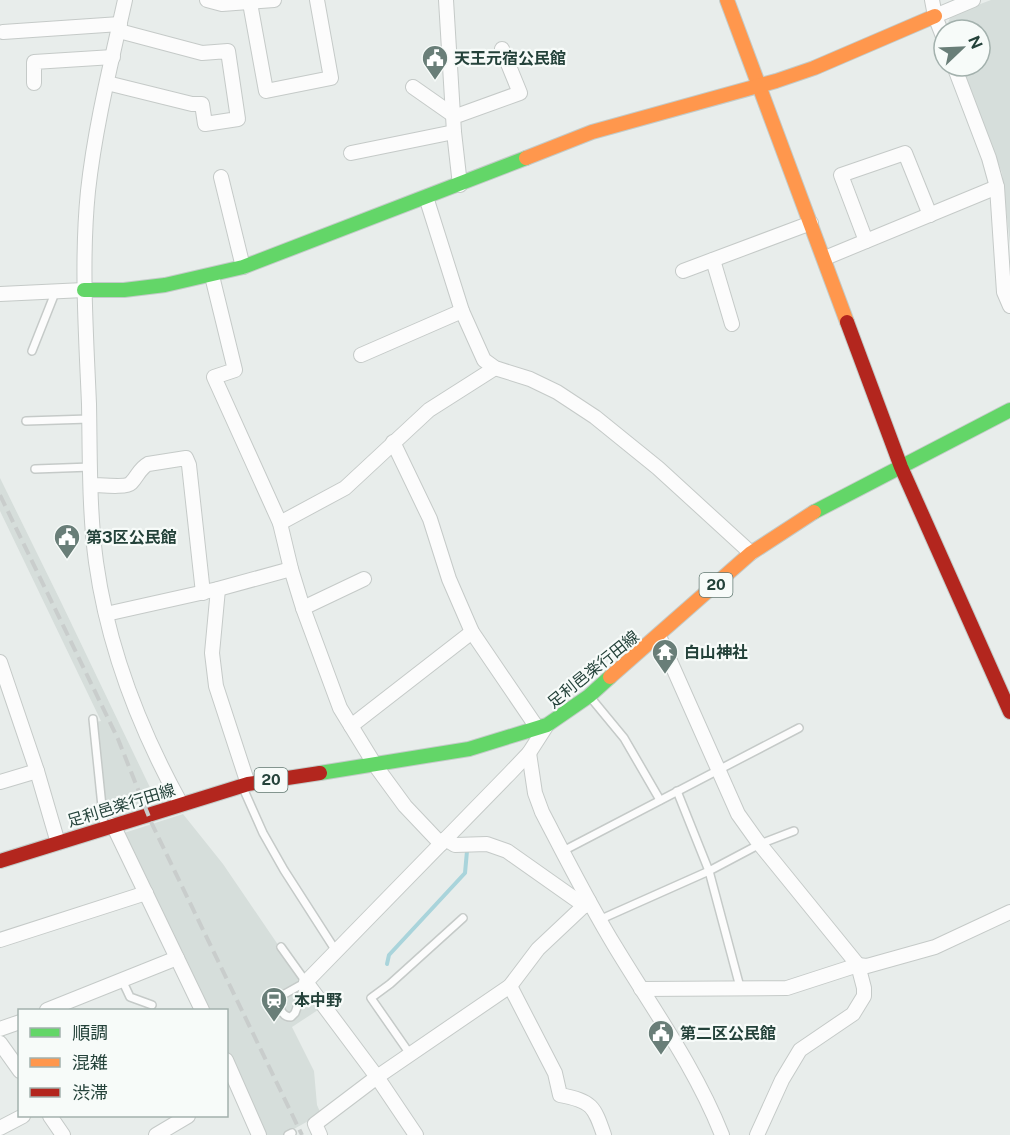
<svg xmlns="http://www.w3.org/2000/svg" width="1010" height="1135" font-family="'Public Sans','Noto Sans JP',sans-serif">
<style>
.built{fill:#d6dedb}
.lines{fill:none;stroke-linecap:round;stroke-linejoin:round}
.stream{stroke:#a9d4db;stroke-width:4}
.lane-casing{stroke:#c5cac8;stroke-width:10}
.street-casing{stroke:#c5cac8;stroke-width:16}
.fast-casing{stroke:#c3cbc8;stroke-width:16}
.slow-casing{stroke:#c3cbc8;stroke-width:16}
.jam-casing{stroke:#c3cbc8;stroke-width:16}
.lane{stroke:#fcfcfc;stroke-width:7}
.street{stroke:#fcfcfc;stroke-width:14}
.fast{stroke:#63d668;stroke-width:14}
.slow{stroke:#ff974d;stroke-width:14}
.jam{stroke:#b3261e;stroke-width:14}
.rail{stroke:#c9cdcc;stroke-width:4;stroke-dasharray:12 6;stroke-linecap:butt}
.labels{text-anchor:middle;stroke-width:4.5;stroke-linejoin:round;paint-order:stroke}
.shield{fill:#f7fbf9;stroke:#637a73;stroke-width:1.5}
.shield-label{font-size:15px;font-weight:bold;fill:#24423a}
.poi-label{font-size:16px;font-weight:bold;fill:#24423a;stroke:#f7fbf9;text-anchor:start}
.street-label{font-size:16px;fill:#24423a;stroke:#f7fbf9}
</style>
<rect width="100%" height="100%" fill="#e8edeb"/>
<!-- built -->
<g class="built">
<path d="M991,0H1010V244L1002,173L962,66H980V30H948L947,26L951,15Z"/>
<path d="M0,478L61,602L156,800L126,811L107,814L96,722L101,721L0,511Z"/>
<path d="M183,814L223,864L321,1008L292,1027L314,1071L317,1105L321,1114L283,1135H263L251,1102L227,1051L226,1010H207L121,834Z"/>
</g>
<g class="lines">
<!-- stream -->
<path class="stream" d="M387,964L389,955L465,873L467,851"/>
<!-- lane casing -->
<g class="lane-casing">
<g id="lane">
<path d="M32,351L53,298V292"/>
<path d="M26,421L89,419"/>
<path d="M35,469L91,467"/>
<path d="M591,698L624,738L660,800"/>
<path d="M93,719L104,826"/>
<path d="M243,788L263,833L284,870L336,951"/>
<path d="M677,791L709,871L740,987"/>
<path d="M563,851L799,728"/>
<path d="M599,920L709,871L760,844L794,831"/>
<path d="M281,947L306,982"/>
<path d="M122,980L130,997L152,1005"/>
<path d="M306,982L295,1013L291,1017C282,1017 279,1007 278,1000L281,996Z"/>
<path d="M410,1054L371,998L390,984L463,918"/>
<path d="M288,1135L292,1133"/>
</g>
</g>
<!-- street casing -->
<g class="street-casing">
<g id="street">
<path d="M125,0C111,63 95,127 88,191C81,261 86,333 89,404C90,456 89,510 96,562C108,648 139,728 181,804"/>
<path d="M207,0L222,4L274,0"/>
<path d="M446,0L454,132L460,185"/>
<path d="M932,0L935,16L944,39"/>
<path d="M250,3L266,91L331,78L317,0"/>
<path d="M935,16L973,0"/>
<path d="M3,32L120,24"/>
<path d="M954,66L989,158L997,187L1004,292L1010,306"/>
<path d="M34,83V62L113,57"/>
<path d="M107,83L192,104H202L205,124L238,119L228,51L202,53L119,31"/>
<path d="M413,87L453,115H459L520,93L502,49"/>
<path d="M351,153L454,132"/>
<path d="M221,177L243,267"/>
<path d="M426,197L462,311L484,360L495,368L530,379L557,392L595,417L658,468L751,553"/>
<path d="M866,241L841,175L905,153L930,215"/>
<path d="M825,258L997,187"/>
<path d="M713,260L732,324"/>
<path d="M683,271L811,223"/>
<path d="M212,276L235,370L214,377L280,523L291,569L303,608L340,708L375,765L405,806L441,844"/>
<path d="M0,294L84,290"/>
<path d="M361,355L462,311"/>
<path d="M393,442L430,519L449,579L472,632L538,729"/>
<path d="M91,485C100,485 126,488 131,483C138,476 139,469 148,464L186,458L189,465L203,593"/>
<path d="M280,523L345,488L429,410L495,368"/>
<path d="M218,589L212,653L216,686L248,784"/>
<path d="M303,608L364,579"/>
<path d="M106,614L218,589L291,569"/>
<path d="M659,636L738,814L758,842L858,965L864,988V996L853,1014L800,1050L782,1080L757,1135"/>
<path d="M0,662L37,771L58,843"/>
<path d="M351,726L472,632"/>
<path d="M529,753L535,793L542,812C566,858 589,904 616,948C653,1009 696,1069 722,1135"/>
<path d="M0,782L37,771"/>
<path d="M113,825L202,1010"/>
<path d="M445,839L455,845L487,844L507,851L585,906"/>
<path d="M0,940L146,893"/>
<path d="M510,986L555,1073L560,1095C592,1101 594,1106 604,1135"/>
<path d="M641,989L787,988L858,965L867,966L935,947L1010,912"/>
<path d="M47,1010L177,958"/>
<path d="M0,1029L20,1022"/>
<path d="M0,1043L20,1071"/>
<path d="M226,1060L259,1135"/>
<path d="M50,1116L63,1135"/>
<path d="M0,1128L23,1116"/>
<path d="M156,1135L188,1116"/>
<path d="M320,1135L315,1124L377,1077L510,986L538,949L589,901"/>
<path d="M416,1135L377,1077L306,982L510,773L529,753L547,725"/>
</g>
</g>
<!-- fast casing -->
<g class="fast-casing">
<g id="fast">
<path d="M84,290H124L165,285L243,267L526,158"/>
<path d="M814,512L1010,410"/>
<path d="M320,773L469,749L547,725L589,696L610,677"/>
</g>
</g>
<!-- slow casing -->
<g class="slow-casing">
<g id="slow">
<path d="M727,0L847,322"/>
<path d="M526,158L592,132L776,81L814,68L935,16"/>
<path d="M610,677L751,553L814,512"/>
</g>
</g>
<!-- jam casing -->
<g class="jam-casing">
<g id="jam">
<path d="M847,322L901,467L1010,712"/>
<path d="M0,861L248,784L320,773"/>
</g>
</g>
<!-- lane -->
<use href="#lane" class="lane"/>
<!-- street -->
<use href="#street" class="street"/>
<!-- fast -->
<use href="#fast" class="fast"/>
<!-- slow -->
<use href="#slow" class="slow"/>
<!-- jam -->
<use href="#jam" class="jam"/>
<!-- rail -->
<path class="rail" d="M0,495L118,739L151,822L302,1135"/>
</g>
<!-- icons -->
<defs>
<g id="civic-pin" transform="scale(1.35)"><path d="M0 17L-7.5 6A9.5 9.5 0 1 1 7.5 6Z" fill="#697e78" stroke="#f7fbf9"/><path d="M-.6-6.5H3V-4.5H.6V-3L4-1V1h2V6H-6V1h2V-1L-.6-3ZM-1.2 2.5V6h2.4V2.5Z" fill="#fff"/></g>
<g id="temple-pin" transform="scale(1.35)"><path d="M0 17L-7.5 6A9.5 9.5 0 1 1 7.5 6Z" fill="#697e78" stroke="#f7fbf9"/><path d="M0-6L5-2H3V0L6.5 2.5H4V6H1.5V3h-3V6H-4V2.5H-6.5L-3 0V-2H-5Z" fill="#fff"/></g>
<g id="station-pin" transform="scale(1.35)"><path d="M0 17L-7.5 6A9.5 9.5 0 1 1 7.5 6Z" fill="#697e78" stroke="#f7fbf9"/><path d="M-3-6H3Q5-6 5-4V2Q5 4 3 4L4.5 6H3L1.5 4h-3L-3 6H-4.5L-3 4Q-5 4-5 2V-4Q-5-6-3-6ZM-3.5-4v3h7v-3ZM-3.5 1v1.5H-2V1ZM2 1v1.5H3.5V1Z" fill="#fff"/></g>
</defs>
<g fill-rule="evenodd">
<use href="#civic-pin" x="435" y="58"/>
<use href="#civic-pin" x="67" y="537"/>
<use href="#temple-pin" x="665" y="652"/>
<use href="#station-pin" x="274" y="1000"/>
<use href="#civic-pin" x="661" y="1033"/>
</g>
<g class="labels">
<!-- shield labels -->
<g class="shield">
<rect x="699.5" y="573" width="33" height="24" rx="4.5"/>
<rect x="254.5" y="768" width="33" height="24" rx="4.5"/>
</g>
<g class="shield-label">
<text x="716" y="590">20</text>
<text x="271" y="785">20</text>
</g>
<!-- poi labels -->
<g class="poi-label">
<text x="454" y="64">天王元宿公民館</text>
<text x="86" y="543">第3区公民館</text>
<text x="684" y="658">白山神社</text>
<text x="294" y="1006">本中野</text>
<text x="680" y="1039">第二区公民館</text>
</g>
<!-- street labels -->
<g class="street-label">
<text transform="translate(593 669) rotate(-39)" y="6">足利邑楽行田線</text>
<text transform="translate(121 805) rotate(-17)" y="6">足利邑楽行田線</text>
</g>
</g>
<!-- legend -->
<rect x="18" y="1009" width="210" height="108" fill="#f7fbf9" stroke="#a3b1ad" stroke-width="1.5"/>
<rect x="30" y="1028" width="30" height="9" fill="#63d668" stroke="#a3b1ad" stroke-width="1.5"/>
<text x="72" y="1039" font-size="18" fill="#24423a">順調</text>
<rect x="30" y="1058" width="30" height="9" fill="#ff974d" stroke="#a3b1ad" stroke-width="1.5"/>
<text x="72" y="1069" font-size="18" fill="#24423a">混雑</text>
<rect x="30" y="1088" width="30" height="9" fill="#b3261e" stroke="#a3b1ad" stroke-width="1.5"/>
<text x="72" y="1099" font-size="18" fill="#24423a">渋滞</text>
<!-- north arrow -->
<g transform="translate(962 48) rotate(67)"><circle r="28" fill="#f7fbf9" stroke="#a3b1ad" stroke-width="1.5"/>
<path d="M0-4.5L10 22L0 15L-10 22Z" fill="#697e78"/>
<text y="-9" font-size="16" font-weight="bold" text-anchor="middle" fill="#24423a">N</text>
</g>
</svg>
